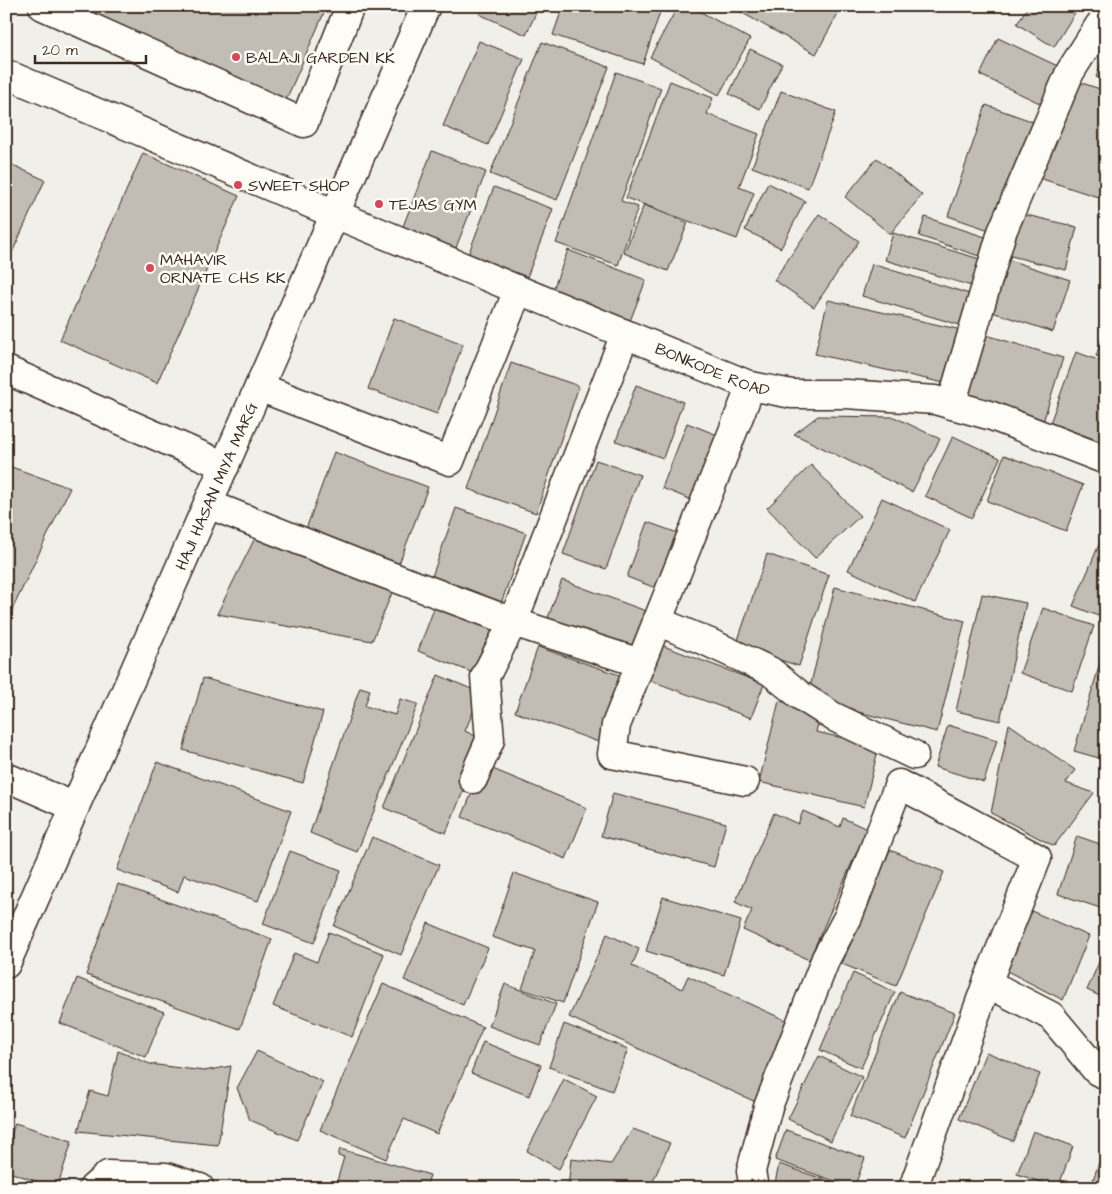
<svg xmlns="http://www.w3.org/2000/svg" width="1112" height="1194" font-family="'Architects Daughter',sans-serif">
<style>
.building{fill:#c1bcb4;stroke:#3b2a1e}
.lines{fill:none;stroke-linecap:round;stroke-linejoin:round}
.minor-casing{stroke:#3b2a1e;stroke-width:31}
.minor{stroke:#fdfcf7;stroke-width:28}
.poi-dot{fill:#d1495b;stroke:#fdfcf7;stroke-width:2}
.labels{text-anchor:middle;stroke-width:5;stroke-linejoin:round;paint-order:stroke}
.poi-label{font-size:16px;fill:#3b2a1e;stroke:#fdfcf7;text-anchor:start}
.street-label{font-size:16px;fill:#3b2a1e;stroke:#fdfcf7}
</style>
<rect width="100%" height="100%" fill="#f1efea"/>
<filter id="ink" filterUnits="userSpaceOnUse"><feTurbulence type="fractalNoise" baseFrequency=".02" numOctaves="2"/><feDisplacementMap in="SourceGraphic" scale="10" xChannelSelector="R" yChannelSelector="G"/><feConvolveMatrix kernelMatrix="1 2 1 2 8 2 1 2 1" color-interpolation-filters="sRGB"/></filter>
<g filter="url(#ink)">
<!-- building -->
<g class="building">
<path d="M52,6H327L283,107Z"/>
<path d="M482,6H539L526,35L479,14Z"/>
<path d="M563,6H662L643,64L553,35Z"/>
<path d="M678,6H690L750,39L719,95L650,57Z"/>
<path d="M739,6H842L816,54L737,10Z"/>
<path d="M1028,6H1079L1054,47L1017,24Z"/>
<path d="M998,38L1064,69L1046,106L980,75Z"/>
<path d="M479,41L524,59L488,145L443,126Z"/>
<path d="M542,42L609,67L557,200L490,174Z"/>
<path d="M750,49L782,64L760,109L729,94Z"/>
<path d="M1106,51V80L1096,77Z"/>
<path d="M616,72L661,88L621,201L638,207L618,265L556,243Z"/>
<path d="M1073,80L1106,91V193L1104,199L1033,176Z"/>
<path d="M670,81L713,98L707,114L759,134L739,187L754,193L737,239L626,198Z"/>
<path d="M781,91L836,112L808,188L752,167Z"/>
<path d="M986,105L1034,122L995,232L948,216Z"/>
<path d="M432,151L486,172L455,250L402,229Z"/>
<path d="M143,153L239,196L157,383L60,340Z"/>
<path d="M877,158L922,195L890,234L845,197Z"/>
<path d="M6,162L45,180L6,266Z"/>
<path d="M768,183L805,201L781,248L745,230Z"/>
<path d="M494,187L553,209L527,277L468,255Z"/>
<path d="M644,205L688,223L668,271L624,253Z"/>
<path d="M1018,213L1077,227L1066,270L1007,255Z"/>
<path d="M819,214L859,241L814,307L774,280Z"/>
<path d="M925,217L991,239L985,258L919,236Z"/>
<path d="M893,233L983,260L975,287L885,260Z"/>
<path d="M568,250L646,280L630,321L552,292Z"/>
<path d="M1003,258L1070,280L1053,332L986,310Z"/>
<path d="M872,264L973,295L963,326L862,296Z"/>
<path d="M828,300L966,331L953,385L815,354Z"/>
<path d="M394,318L463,344L437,414L368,389Z"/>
<path d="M1106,327V359L1096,356Z"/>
<path d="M983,334L1063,358L1043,422L963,398Z"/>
<path d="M1076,352L1106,363V432L1102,442L1050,423Z"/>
<path d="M511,363L579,386L536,513L468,489Z"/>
<path d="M636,385L683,402L663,458L616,441Z"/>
<path d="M818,416L894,417L940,439L912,492L794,434Z"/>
<path d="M687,423L725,438L699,503L662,488Z"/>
<path d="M953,436L1000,458L972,518L925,496Z"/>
<path d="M334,452L428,487L399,564L306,529Z"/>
<path d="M1004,455L1083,485L1066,531L987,501Z"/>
<path d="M596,460L640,475L606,569L563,554Z"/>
<path d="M6,465L70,488L12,610L6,608Z"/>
<path d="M811,465L860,516L815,558L767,508Z"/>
<path d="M882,498L950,530L915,602L848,570Z"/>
<path d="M456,508L526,533L498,612L428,588Z"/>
<path d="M647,522L686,536L666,592L627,577Z"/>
<path d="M1106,528V619L1073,606Z"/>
<path d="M258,532L394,588L372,641L217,614Z"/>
<path d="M767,554L829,575L799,666L736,646Z"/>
<path d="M562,580L654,614L638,658L546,623Z"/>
<path d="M835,587L965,621L937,732L807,699Z"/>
<path d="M982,594L1026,603L1000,721L956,711Z"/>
<path d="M438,598L497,621L476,674L418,651Z"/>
<path d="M1043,608L1094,626L1072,691L1020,673Z"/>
<path d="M1106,643V760L1074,751Z"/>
<path d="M661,645L764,684L751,718L649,680Z"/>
<path d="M538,647L628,678L604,744L515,712Z"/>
<path d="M438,675L481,693L465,731L484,740L446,833L384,808Z"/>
<path d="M203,678L323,712L303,783L183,750Z"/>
<path d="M360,687L370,690L365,706L395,715L400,699L418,704L357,852L310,833Z"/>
<path d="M779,701L821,711L816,732L879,746L864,807L759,782Z"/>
<path d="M1009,724L1075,770L1066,783L1094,793L1054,846L991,813Z"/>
<path d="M948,725L997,740L984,782L935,767Z"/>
<path d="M157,762L291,811L258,901L184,875L178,892L117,870Z"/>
<path d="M483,765L587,808L566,859L462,817Z"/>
<path d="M613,793L726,823L714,867L601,836Z"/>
<path d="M803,811L840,827L843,818L867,829L809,960L743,930L752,910L735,902L774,813L798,824Z"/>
<path d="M1077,836L1106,846V910L1058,894Z"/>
<path d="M372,837L439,865L401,955L334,926Z"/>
<path d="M890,850L944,872L896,986L842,964Z"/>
<path d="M290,851L341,870L314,943L263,924Z"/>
<path d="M514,873L598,902L563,1003L522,989L535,951L492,937Z"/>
<path d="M118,884L272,939L240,1029L86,975Z"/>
<path d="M663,897L741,921L724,975L646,951Z"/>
<path d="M1029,910L1089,936L1063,1000L1007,971Z"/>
<path d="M428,923L488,948L463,1005L404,980Z"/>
<path d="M329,932L384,954L352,1037L273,1006L294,953L317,962Z"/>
<path d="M607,934L639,949L632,966L682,989L688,976L794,1024L758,1103L569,1017Z"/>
<path d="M1106,946V999L1087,990Z"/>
<path d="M853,973L895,992L861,1068L820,1050Z"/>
<path d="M77,978L164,1012L146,1057L60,1023Z"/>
<path d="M383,984L483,1027L437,1134L404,1119L386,1159L320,1130Z"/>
<path d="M505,984L556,1004L540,1045L489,1026Z"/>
<path d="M900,992L955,1013L905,1138L850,1116Z"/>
<path d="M564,1024L628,1049L612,1091L549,1067Z"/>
<path d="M483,1042L541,1065L529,1096L471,1073Z"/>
<path d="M118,1051L150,1064L172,1067L204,1071L231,1066L218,1145L78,1131L90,1091L108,1096Z"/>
<path d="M257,1051L323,1082L297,1140L250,1120L237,1088Z"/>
<path d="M986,1052L1040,1074L1013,1141L959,1119Z"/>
<path d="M819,1056L862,1077L831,1141L788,1119Z"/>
<path d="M564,1079L597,1096L559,1169L527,1151Z"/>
<path d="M15,1123L72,1141L57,1188L6,1171V1151Z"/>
<path d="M633,1129L670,1143L650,1188H568L571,1159L611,1164Z"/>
<path d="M786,1130L865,1158L854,1188L775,1160Z"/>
<path d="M1033,1131L1073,1146L1058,1188L1017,1174Z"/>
<path d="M1106,1143V1188H1090Z"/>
<path d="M340,1149L430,1175L426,1188H335L344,1157L338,1156Z"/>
<path d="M779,1164L849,1188H774Z"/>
<path d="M6,1179L37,1188H6Z"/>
</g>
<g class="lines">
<!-- minor casing -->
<g class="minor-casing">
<g id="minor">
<path d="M43,6L304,123L350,6"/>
<path id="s1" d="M6,74L335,214L751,386L792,394H846L935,400L992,416L1106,460"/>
<path d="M6,370L225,466"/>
<path d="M259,387L450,461L518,290"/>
<path d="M951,405L1002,232L1070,72L1099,26L1106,18"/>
<path d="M208,504L361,565L513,622L640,663"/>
<path d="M657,621L710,643L770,671L801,696L834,717L914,755"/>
<path d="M6,777L75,807"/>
<path d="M473,779L490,740L485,677L513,622L625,334"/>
<path d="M745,781L612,754L616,725L751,386"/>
<path id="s2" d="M6,964L426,6"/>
<path d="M93,1188L108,1175L166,1177L200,1188"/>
<path d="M754,1188L751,1171L768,1107L826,958L848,917L899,784L1037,858L987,983L1051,1016L1097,1071L1106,1075"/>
<path d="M913,1188L987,983"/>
</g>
</g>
<!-- minor -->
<use href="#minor" class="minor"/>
</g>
</g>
<!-- markers -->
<g class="poi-dot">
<circle cx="236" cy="57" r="5"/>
<circle cx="238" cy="185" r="5"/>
<circle cx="379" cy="204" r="5"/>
<circle cx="150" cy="268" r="5"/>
</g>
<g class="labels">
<!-- poi labels -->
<g class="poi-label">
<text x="246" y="63">BALAJI GARDEN KK</text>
<text x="248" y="191">SWEET SHOP</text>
<text x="389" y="210">TEJAS GYM</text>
<text x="160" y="265">MAHAVIR<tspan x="160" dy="18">ORNATE CHS KK</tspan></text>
</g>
<!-- street labels -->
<g class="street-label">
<text dy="6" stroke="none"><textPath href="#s1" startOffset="766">BONKODE ROAD</textPath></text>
<text dy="6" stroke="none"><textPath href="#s2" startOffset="522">HAJI HASAN MIYA MARG</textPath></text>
</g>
</g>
<!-- margin -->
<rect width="1112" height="1194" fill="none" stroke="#fdfcf7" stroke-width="25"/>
<rect x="12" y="12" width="1087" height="1169" fill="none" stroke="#3b2a1e" stroke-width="2" filter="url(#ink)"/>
<!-- scale -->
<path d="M35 55v8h111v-8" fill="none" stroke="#3b2a1e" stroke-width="2.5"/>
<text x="42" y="55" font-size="15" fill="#3b2a1e" stroke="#fdfcf7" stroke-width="4" paint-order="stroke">20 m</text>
</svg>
